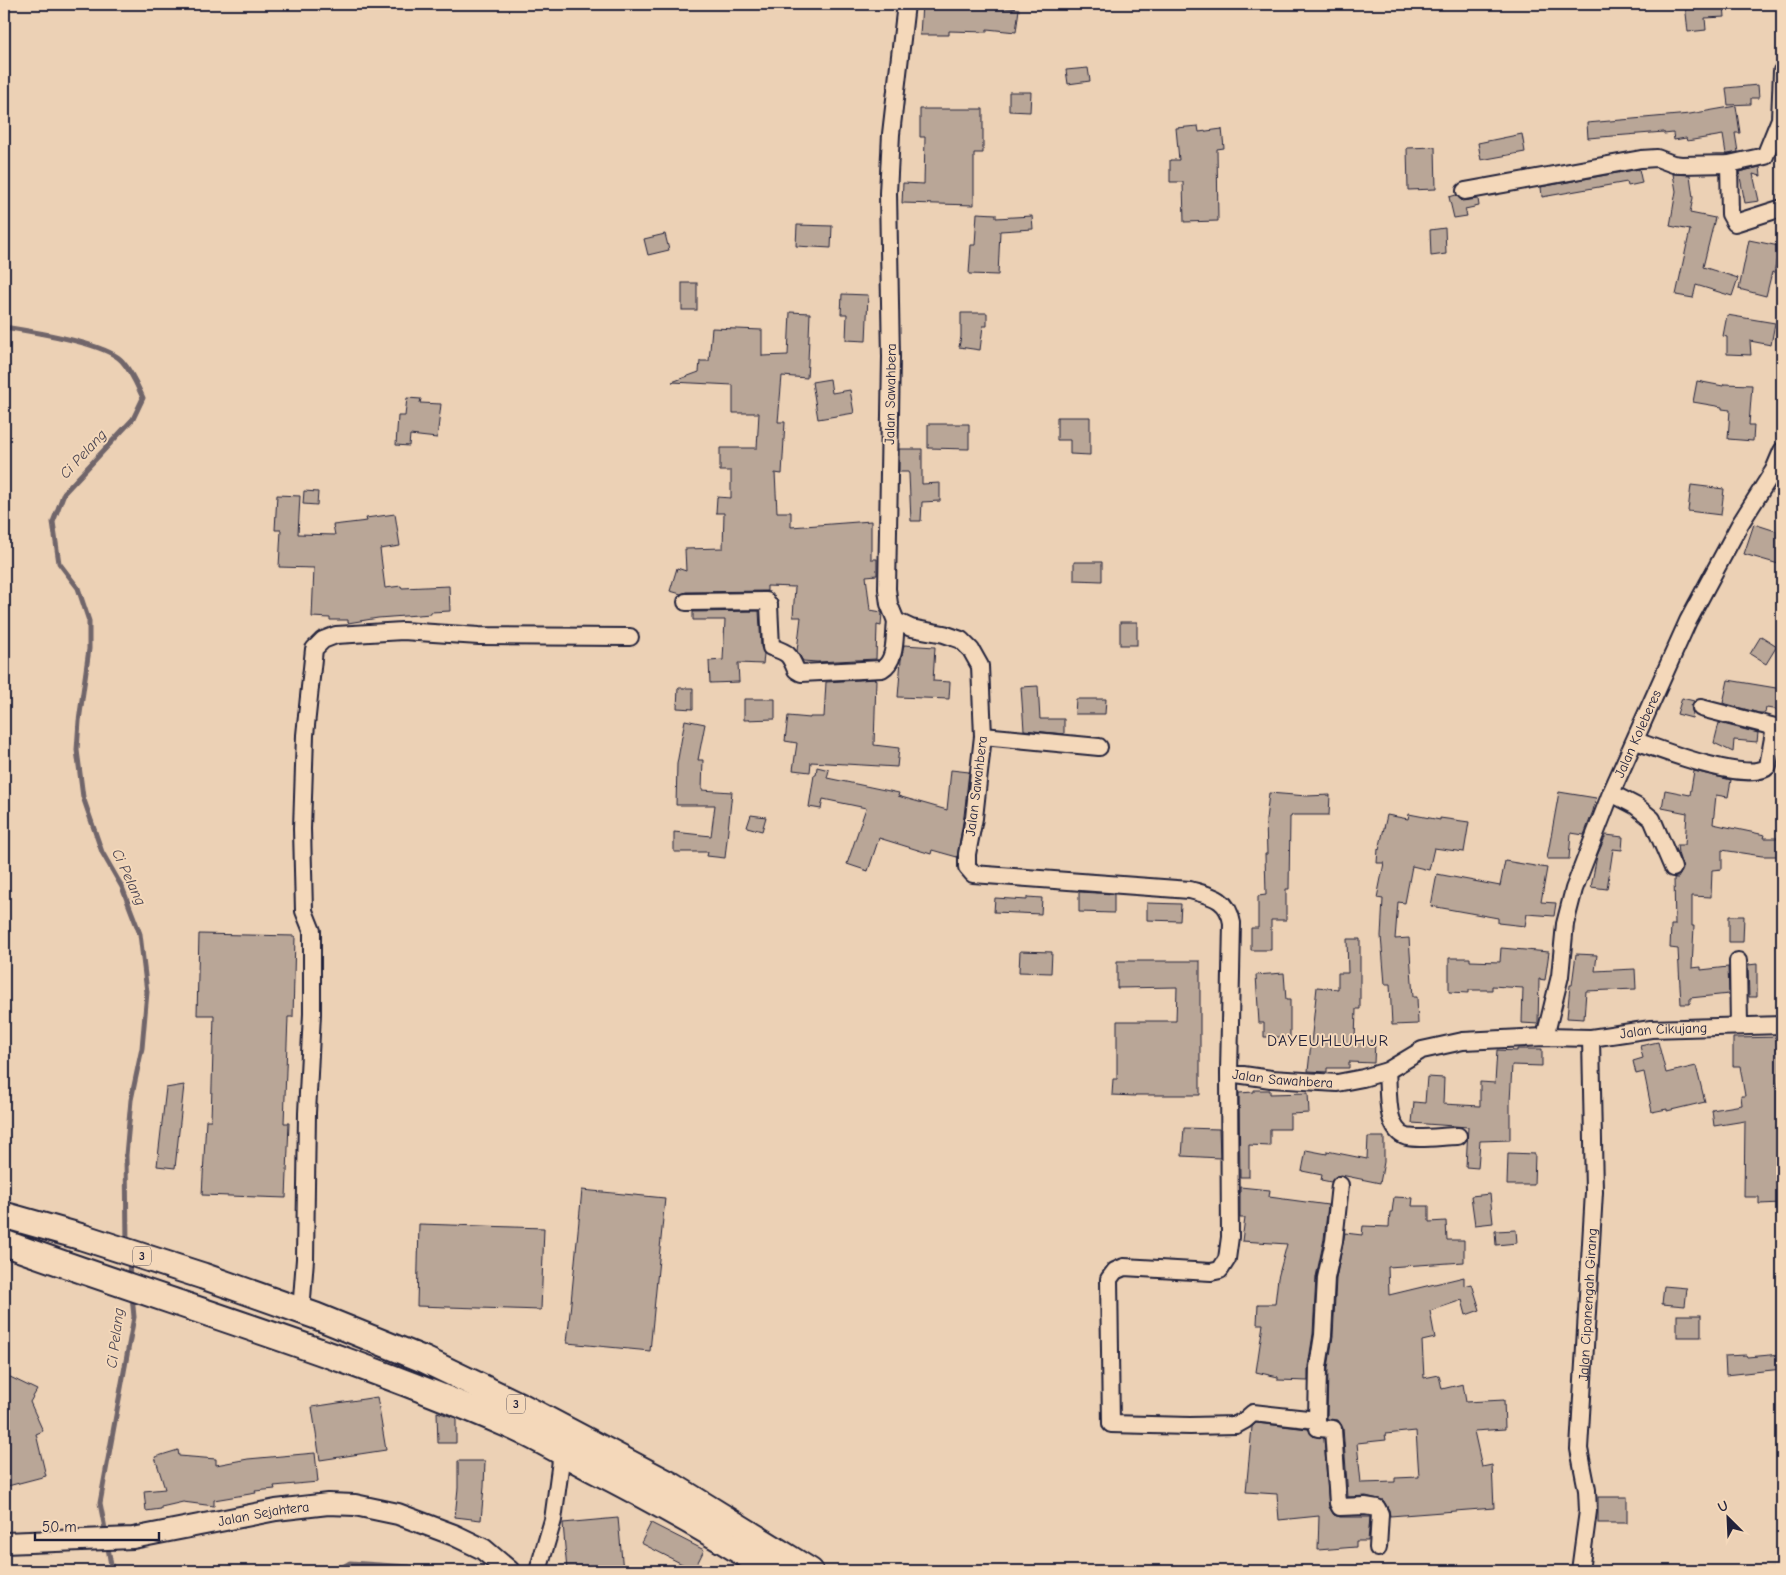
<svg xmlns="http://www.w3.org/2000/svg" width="1786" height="1575" font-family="'Comic Neue',sans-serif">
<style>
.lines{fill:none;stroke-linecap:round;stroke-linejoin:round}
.stream{stroke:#70656a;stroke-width:5}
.building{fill:#b9a697;stroke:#22223b;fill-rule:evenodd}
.minor-casing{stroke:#22223b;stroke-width:20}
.tertiary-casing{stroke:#22223b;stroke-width:24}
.primary-casing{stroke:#22223b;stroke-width:29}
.minor{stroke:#f4d8ba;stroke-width:16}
.tertiary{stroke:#f4d8ba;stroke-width:20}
.primary{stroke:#f4d8ba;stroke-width:25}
.labels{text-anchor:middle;stroke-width:4;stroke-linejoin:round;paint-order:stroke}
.shield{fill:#f4d8ba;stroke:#615961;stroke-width:1}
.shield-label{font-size:12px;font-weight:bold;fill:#22223b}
.street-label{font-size:14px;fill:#22223b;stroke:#f4d8ba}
.water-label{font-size:15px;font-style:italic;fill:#494452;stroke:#f4d8ba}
.quarter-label{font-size:16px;letter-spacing:1px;fill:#22223b;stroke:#f4d8ba}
</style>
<rect width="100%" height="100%" fill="#ecd1b5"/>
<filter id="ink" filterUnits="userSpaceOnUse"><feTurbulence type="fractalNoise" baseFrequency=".02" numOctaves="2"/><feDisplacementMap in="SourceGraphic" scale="10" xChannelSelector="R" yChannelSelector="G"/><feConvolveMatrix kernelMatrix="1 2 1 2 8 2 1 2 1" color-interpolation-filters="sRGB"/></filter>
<g filter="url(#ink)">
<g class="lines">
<!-- stream -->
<g class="stream">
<path d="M4,327C30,331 106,343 122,361C132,372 137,385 143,398L133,419L64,493L53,522L59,563L78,588L89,621V649L79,721L77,750L83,797L102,852L122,887L140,934L147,992L142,1048L131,1100L126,1155L127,1245"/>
<path d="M129,1259L130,1280"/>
<path d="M106,1534L100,1503L134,1317L132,1296"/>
<path d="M107,1542L112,1571"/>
<path d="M336,1571L350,1563L409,1567L411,1571"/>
</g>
</g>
<!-- building -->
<g class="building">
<path d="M922,4H988V6L1019,9L1016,32L987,29V32L949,31V35H920Z"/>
<path d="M1685,4H1724L1725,17L1705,18L1706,30L1688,32Z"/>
<path d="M1088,68L1090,81L1068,84L1066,70Z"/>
<path d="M1758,85L1759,98H1751V104L1728,105L1726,88Z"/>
<path d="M1009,92H1031L1030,112L1009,111Z"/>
<path d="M1736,106L1740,133H1735L1738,152L1728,154H1726L1723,135L1687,141L1686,138L1674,140L1673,133L1664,134V132L1588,138L1587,123L1690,114Z"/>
<path d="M920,109H983V153H974V205L902,203L903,183L924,184L925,137H920Z"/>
<path d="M1198,126L1199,132L1222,129L1224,148L1217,149L1218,221L1184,222L1183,182H1170V160H1179L1176,128Z"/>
<path d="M1522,134L1525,152L1481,160L1478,143Z"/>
<path d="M1435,147L1436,189L1408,190L1407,148Z"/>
<path d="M1760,167L1761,176L1753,174L1759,201L1745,203L1739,172Z"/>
<path d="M1639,169L1642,183L1628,186L1627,182L1542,197L1541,187Z"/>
<path d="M1673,174L1690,175L1693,198L1690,213L1715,218L1703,267L1738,278L1732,296L1696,285L1693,298L1676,295L1690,230L1670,226L1676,191Z"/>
<path d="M1456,195L1462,201L1478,199L1479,206L1465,209L1467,216L1454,218L1449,197Z"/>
<path d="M977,213L996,214V218L1032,216L1033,229L1000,231L998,275L969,274L971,245H975Z"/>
<path d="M797,225L832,226L831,248L796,246Z"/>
<path d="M1445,228L1446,254L1431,256L1430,230Z"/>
<path d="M665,234L669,250L648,255L644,239Z"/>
<path d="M1749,240L1779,246L1774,273L1772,272L1766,296L1739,289Z"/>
<rect x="682" y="283" width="15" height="27"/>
<path d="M842,294L868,295L866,341L846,340L847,314H841Z"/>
<path d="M790,312L810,313L808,362L807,378L782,376L778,422H785L782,474L775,473L777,512H791V527L871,521V559H877V575L866,576L870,610L882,612L881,626L877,625L876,659L817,662L803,661L797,651L801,617H793L795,587L767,586V591L686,592L681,594L670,591L677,568L686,571L685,549L723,548L724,513H716L717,497L731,498V471H720V448H757L759,413H733V385L672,382L699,372L700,361H709L712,328L762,330V356L788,355Z"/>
<path d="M961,313H987V326H983L980,350L959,347L961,337Z"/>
<path d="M1727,315L1775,323L1771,345L1750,341L1751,355L1727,354V337L1723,336Z"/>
<path d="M830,379L832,393L850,390L854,413L818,419L812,382Z"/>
<path d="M1697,381L1723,386L1724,384L1752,385L1749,425H1754L1753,441L1728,439L1730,410L1722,409V407L1693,402Z"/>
<path d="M407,398L421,399L420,403L441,404L437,438L410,435L409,446L396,445L398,416H405Z"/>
<path d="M1057,417H1090V455L1070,454V440H1057Z"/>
<path d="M928,424H969V449L928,448Z"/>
<path d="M899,449H922V484L940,483V501L922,502L921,521H911L909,474L908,472H899Z"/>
<path d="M1691,485L1724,489L1721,515L1688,511Z"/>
<path d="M304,491L318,492L317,505L303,504Z"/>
<path d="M277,495L300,496L298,534L335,535L333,525L367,521L366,518L395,514L400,546L380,549L385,588L401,586L402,588L449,586L450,611L431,612V614L378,618L348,623V620H330V618L312,617L314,568L279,567L281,530H275Z"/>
<path d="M1754,524L1782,533V565L1744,554Z"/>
<path d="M1074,562H1102V581L1074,580Z"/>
<path d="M759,611L761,647L764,654L763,664L738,663L739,682L710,683L709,661L723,660L725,620H693V612Z"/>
<rect x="1120" y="622" width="17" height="23"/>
<path d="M1761,636L1777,646L1766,664L1750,654Z"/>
<path d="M904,645L935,647L933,681L950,682L949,699L898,697L901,660Z"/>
<path d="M876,679L874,745L899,748L897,767L811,762L810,772L793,770L797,743L785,741L788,716L810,718V717H824L826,682Z"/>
<path d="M1728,680L1782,689V710L1766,708L1765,713H1759L1723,703Z"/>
<path d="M1038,686L1040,719H1064V734L1024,730L1021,687Z"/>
<path d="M678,688H693V709L677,708Z"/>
<path d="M1682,698L1694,701L1691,706L1693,714L1692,718L1677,714Z"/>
<path d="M744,699H775V719L744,720Z"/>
<path d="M1076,699H1106L1105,714H1075Z"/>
<path d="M685,720L705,724L698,760H703L702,790L732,792L725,858L707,856L708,852H674V832L711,836L715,805H676L677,764Z"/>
<path d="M1719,723L1758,733L1757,742L1734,740L1733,752L1714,743Z"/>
<path d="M817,767L829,770L827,778L899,793L898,796L947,810L951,770L969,772L964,816L957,857L932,850L931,854L879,838L868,871L847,864L866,808L823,799L821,809L809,807L814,775H816Z"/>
<path d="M1694,771L1731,780L1728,797L1716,795L1713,824L1765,835L1764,838H1782V856H1762L1722,850V869L1712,870L1711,897L1692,896V926H1694L1692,968L1701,967V970L1728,967L1729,994L1690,998V1004H1681L1678,949L1670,948L1671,925H1675L1674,878H1678L1683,869L1678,853L1677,845H1685L1687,813L1662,808L1665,790L1690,795Z"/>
<path d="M1559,792L1596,798L1593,811L1584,835L1571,833L1569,859H1547Z"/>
<path d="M1269,793L1307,796L1330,795L1329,815H1292L1291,817H1290L1289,889H1286V920H1271V950H1251V928H1258V896L1266,895L1265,854H1267L1266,820Z"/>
<path d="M1409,814L1440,820V818L1469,822L1464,852L1434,848L1429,870L1412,866L1405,903L1398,902L1395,939L1409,938L1413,997H1417L1418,1024L1392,1025L1390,984H1385L1381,936L1383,899L1377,898L1384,863H1377L1378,849L1379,850L1387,815L1408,819Z"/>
<path d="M751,815L766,817L762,831L747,827Z"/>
<path d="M1606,835L1623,837L1622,850L1613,849L1607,889L1591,887L1597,856Z"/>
<path d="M1505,861L1547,868L1541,902L1556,903L1554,916L1527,914L1525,926L1498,923V918L1431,906L1437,874L1500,886Z"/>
<path d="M1079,892L1114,894V913L1079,912Z"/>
<path d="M1027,897L1042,898L1041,914L994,912L995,898L1027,900Z"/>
<path d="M1147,903L1181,904L1180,921L1147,920Z"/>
<path d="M1729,916H1744L1743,942H1729Z"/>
<path d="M199,934L295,936L293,1017H288L284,1123H289L286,1198L202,1195L206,1120H211L214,1015H197Z"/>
<path d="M1347,939H1360V1009H1356L1355,1040L1375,1041L1374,1063L1349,1062V1068H1327V1072L1308,1071L1317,987L1338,989V973H1348Z"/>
<path d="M1501,948L1549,952L1545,980L1539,979L1538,1024L1522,1023L1523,988L1492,986V990H1469V993L1449,992V958H1470V961L1500,962Z"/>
<path d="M1020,951L1052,952L1051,973L1019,972Z"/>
<path d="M1576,954L1597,955L1595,971L1635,969L1636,989L1586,991L1584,1019L1567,1018L1570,985H1572Z"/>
<path d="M1117,961H1200V1095H1135V1096L1112,1095L1113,1079H1117V1021H1176L1177,987L1117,988Z"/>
<path d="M1757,964V997H1749L1748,965Z"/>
<path d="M1284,973L1286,1000H1290V1037H1264V1023H1259L1256,975Z"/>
<path d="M1782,1037V1065L1778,1087L1782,1086V1134L1779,1133L1780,1171H1782V1203L1759,1204V1197H1744L1745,1121L1714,1126L1712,1110L1742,1105L1741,1096H1745L1740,1066H1733V1038Z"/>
<path d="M1658,1042L1666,1073L1696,1066L1705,1102L1667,1111V1109L1652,1112L1644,1072L1636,1074L1633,1061L1643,1058L1640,1046Z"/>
<path d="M1517,1049H1542V1066L1512,1065L1510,1102V1140L1480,1141L1478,1168L1466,1167L1468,1127L1412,1123L1414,1102L1425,1103L1427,1077L1444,1078L1443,1104L1480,1106V1082L1495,1083L1497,1050L1517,1051Z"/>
<path d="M184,1085L175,1168L157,1166L166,1088Z"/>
<path d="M1254,1090H1270V1094L1308,1093L1309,1113L1290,1114V1129H1270V1146L1249,1145V1177H1240L1239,1093L1254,1092Z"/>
<path d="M1184,1128L1219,1129L1220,1158L1182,1156Z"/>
<path d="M1368,1137H1384V1162L1380,1183L1341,1175L1336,1176L1331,1182L1321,1180L1322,1175L1302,1171L1306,1150L1327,1154V1151L1367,1159Z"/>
<path d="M1508,1153L1535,1154L1534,1185H1507Z"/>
<path d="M1240,1187L1270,1190L1269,1197L1328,1205L1324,1239L1316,1277L1313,1334L1308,1366V1381L1278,1380V1377L1256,1372L1263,1324H1257L1258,1304H1275L1278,1278L1287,1244L1242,1241L1245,1218H1240Z"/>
<path d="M582,1190L665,1198L650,1351L567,1343Z"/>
<path d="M1490,1194L1493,1223L1475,1225L1471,1196Z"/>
<path d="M1394,1197L1413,1198L1412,1206H1429V1222L1446,1221L1447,1240H1464V1262L1388,1267L1389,1295L1464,1277V1286L1472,1284L1480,1310L1466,1315L1462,1300L1430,1311L1435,1338L1422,1341L1424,1378L1439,1375L1442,1389L1463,1384L1466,1402L1504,1400L1505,1429L1474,1431L1482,1467L1492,1465L1494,1508L1390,1516L1389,1510L1383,1500L1366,1496L1348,1497L1343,1428L1338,1420L1327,1419L1328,1368L1333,1336L1336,1279L1345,1233L1362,1235L1363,1226L1389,1227L1390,1212H1392ZM1416,1431L1419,1477L1395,1478V1482L1361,1483L1357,1443L1386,1440L1385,1434Z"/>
<path d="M419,1224L544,1228L541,1310L417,1306Z"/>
<path d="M1516,1230L1517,1243L1496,1245L1495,1231Z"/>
<path d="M1664,1286L1687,1288L1685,1306L1662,1304Z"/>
<rect x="1677" y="1315" width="24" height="22"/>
<path d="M1782,1354V1369L1726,1375L1725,1356L1746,1355L1747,1357Z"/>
<path d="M4,1374L37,1390L30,1402L43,1431L36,1434L46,1476L4,1487Z"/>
<path d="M377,1397L386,1450L320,1460L312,1407Z"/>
<path d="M437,1412L456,1418V1443H438Z"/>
<path d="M1256,1423L1308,1429L1313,1436L1324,1438L1329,1507L1334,1515L1340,1517H1370L1368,1541H1356V1547L1318,1550L1319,1516L1279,1520L1277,1494L1246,1492L1252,1427Z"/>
<path d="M178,1450L179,1456L216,1459V1465L248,1459L315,1453L318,1482L274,1486L275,1489L255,1491L256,1493L214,1500V1506L183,1502L161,1507V1509L146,1511L144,1491L165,1489L155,1457Z"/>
<path d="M458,1461H485L484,1487L481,1520L455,1517L458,1488Z"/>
<rect x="1598" y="1497" width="29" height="26"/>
<path d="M618,1518L623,1571H567L563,1523Z"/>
<path d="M651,1523L704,1550L694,1570L641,1543Z"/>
</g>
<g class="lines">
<!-- minor casing -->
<g class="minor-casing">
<g id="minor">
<path id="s1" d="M906,4L891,134L888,193L891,357L887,589L889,604L896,621L911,628L944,634L961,640L971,650L980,666L983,736L974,818L967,854V867L973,874L1190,890C1211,896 1228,898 1232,923L1229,1073L1271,1079L1337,1083L1363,1078L1387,1071L1422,1050L1463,1041L1545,1037L1591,1038L1651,1029L1782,1025"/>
<path d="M1729,164L1730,214L1735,223L1782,208"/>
<path d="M1465,191L1641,159L1657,158L1673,164L1681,165L1729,164L1765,156L1780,119L1782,71"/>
<path d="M686,602L766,601L769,605L771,647C788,653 789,653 796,670L801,673L882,669C897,660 894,636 896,621"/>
<path d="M1701,708L1775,727"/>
<path d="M983,736L1099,747"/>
<path d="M1636,741C1658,749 1751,785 1768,766L1775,727L1782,728"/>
<path d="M1611,793L1636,806L1652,819L1673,868"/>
<path d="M1738,961L1739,1025"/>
<path id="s2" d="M1545,1037L1560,976L1565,924L1574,889L1611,793L1688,621L1740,524L1774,470L1782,451"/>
<path d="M1387,1071C1389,1089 1384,1130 1407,1137C1420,1140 1444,1136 1458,1136"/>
<path d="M1229,1073L1230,1237L1227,1259L1220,1270L1211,1272L1124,1267L1115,1271L1109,1279L1111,1424L1190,1426L1236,1425L1245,1420L1253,1413L1317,1420"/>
<path d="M1340,1185L1334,1241L1326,1278L1323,1335L1318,1367L1317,1420L1318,1428L1333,1429L1338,1503L1340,1507L1365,1506L1377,1508L1380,1514L1378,1548"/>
<path d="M301,1312L305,1259L307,1113L312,1014V931L304,911L302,829L305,735L314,649L323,640L336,635L403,631L479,636L630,637"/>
<path d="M538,1571L553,1520L562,1453"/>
<path id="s3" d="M1580,1571L1588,1511L1587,1490L1579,1449L1594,1192L1591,1038"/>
</g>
</g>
<!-- tertiary casing -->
<g class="tertiary-casing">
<g id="tertiary">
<path id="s4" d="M4,1543L133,1538L276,1510L328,1504L355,1505L398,1514L454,1535L483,1549L509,1571"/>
</g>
</g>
<!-- primary casing -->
<g class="primary-casing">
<g id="primary">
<path d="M4,1215L82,1237L203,1276L316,1316L425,1360L523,1407L671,1485L810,1571"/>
<path d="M4,1243C173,1304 346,1354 511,1426C538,1438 563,1453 589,1467C652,1499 713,1533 772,1571"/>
</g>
</g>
<!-- minor -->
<use href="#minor" class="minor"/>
<!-- tertiary -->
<use href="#tertiary" class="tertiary"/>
<!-- primary -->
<use href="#primary" class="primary"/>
</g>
</g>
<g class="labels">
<!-- shield labels -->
<g class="shield">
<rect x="133" y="1246.5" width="18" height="19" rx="4"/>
<rect x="507" y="1394.5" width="18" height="19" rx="4"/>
</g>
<g class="shield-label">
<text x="142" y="1260">3</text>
<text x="516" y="1408">3</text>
</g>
<!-- street labels -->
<g class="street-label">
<text transform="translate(890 394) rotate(-89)" y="5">Jalan Sawahbera</text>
<text dy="5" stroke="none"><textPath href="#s2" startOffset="319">Jalan Koleberes</textPath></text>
<text transform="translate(976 786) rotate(-83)" y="5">Jalan Sawahbera</text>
<text dy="5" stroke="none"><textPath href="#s1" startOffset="1801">Jalan Cikujang</textPath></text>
<text dy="5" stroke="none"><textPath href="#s1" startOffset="1411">Jalan Sawahbera</textPath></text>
<text dy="5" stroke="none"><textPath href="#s3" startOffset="268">Jalan Cipanengah Girang</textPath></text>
<text dy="5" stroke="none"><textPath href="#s4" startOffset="262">Jalan Sejahtera</textPath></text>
</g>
<!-- water labels -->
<g class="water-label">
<text transform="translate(83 454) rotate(-47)" y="5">Ci Pelang</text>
<text transform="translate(129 877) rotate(65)" y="5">Ci Pelang</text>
<text transform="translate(115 1338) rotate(-83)" y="5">Ci Pelang</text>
</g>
<!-- quarter labels -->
<g class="quarter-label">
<text x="1328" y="1046">DAYEUHLUHUR</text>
</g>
</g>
<!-- margin -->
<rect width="1786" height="1575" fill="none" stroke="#f4d8ba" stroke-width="20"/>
<rect x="10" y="10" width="1766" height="1555" fill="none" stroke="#22223b" stroke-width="2" filter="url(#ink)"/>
<!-- north arrow -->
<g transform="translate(1728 1518) rotate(336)" stroke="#f4d8ba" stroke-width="4" paint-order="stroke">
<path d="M0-4L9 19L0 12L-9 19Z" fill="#22223b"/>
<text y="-8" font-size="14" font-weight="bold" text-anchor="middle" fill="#22223b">U</text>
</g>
<!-- scale -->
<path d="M35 1532v8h124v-8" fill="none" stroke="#22223b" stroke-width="2.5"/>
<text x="42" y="1532" font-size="15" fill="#22223b" stroke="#f4d8ba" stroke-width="4" paint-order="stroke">50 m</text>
</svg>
